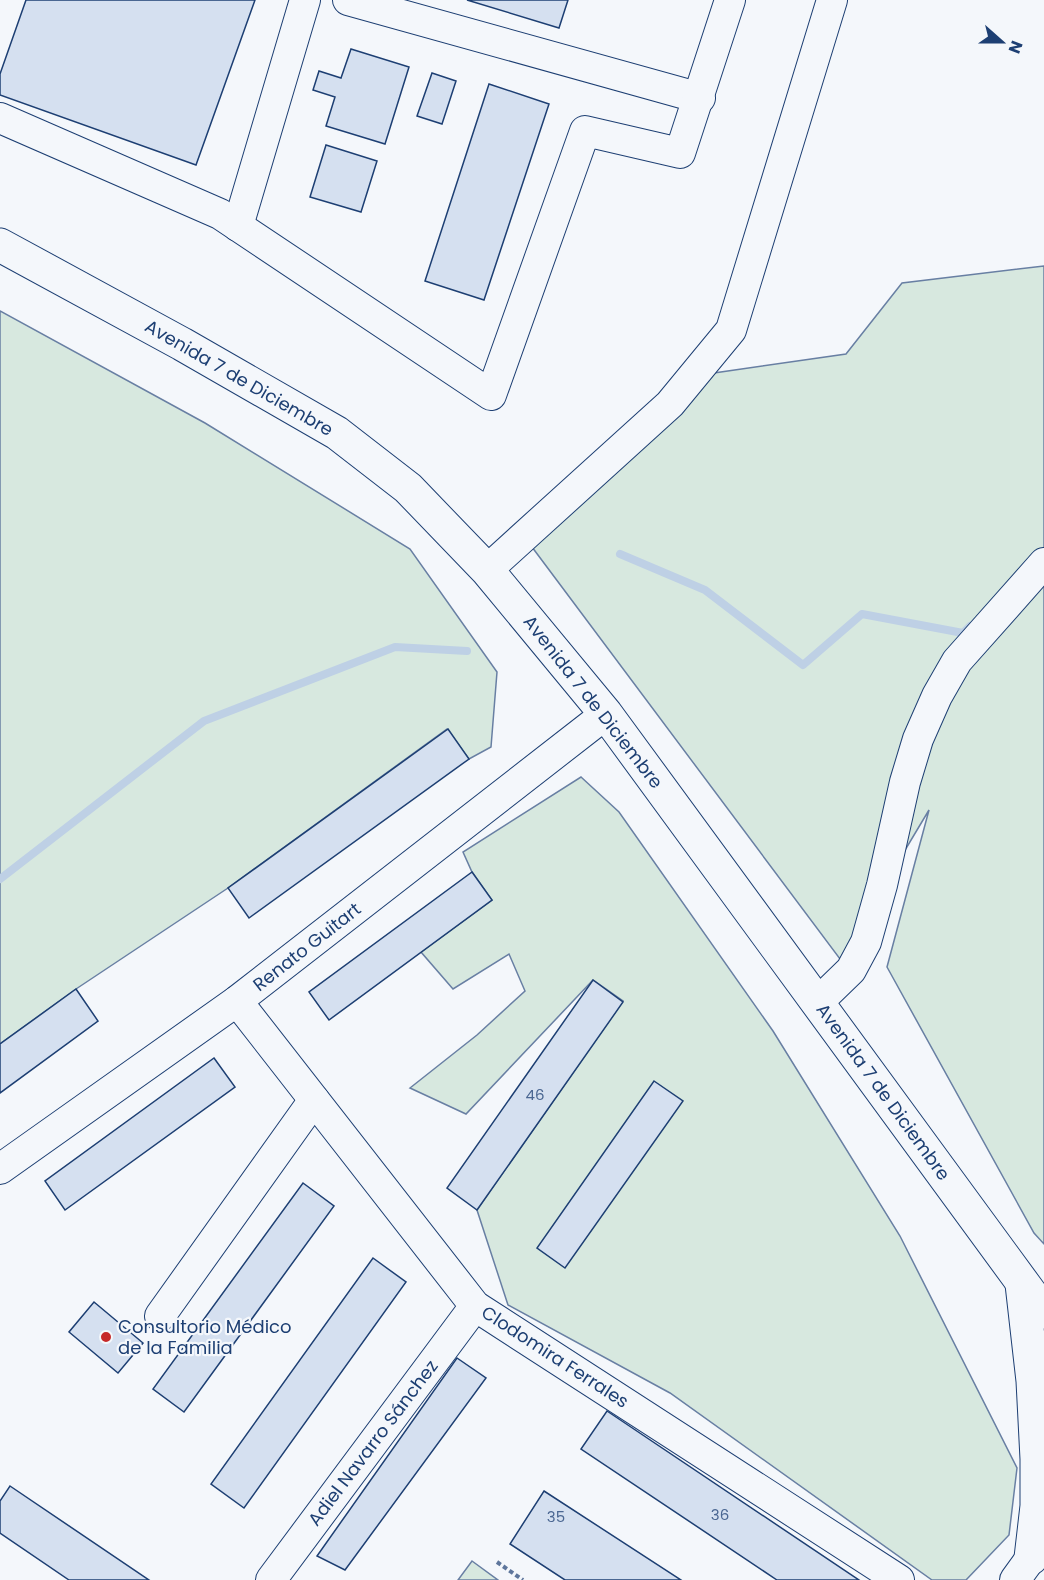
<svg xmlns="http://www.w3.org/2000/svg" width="1044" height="1580" font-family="Poppins,sans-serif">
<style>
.green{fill:#d7e8df;stroke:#687fa3;stroke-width:1.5}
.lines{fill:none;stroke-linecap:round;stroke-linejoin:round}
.stream{stroke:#bed0e5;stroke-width:8}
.building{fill:#d5e0f0;stroke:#1d3f73;stroke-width:1.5}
.minor-casing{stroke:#1d3f73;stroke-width:32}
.major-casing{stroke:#1d3f73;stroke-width:35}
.path{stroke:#5e769c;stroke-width:4;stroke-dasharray:4.5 3;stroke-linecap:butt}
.minor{stroke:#f4f7fb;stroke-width:30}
.major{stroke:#f4f7fb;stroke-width:33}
.poi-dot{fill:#c62828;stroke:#f4f7fb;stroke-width:2}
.labels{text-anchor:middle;stroke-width:4.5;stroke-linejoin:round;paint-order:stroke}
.number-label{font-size:15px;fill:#4b6792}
.street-label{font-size:18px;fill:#1d3f73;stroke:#f4f7fb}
.poi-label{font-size:18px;fill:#1d3f73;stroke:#f4f7fb;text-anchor:start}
</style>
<rect width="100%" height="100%" fill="#f4f7fb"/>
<!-- green -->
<g class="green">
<path d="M1044,266V1244L1034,1233L887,967L929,810L840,959L532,547L714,373L846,354L902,283Z"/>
<path d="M0,311L205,423L410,549L497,672L491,747L469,759L447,729L228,888L76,989L0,1044Z"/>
<path d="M581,777L619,812L773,1031L900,1236L1017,1468L1009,1535L966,1580H932L670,1393L508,1305L477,1210L623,1001L593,980L466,1114L410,1088L477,1035L525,991L509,954L453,989L421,952L492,900L472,872L463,852Z"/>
<path d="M472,1561L498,1580H458Z"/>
</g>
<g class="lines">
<!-- stream -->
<g class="stream">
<path d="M620,554L705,590L803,665L862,614L963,633L970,626"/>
<path d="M0,879L204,721L395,647L467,651"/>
</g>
</g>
<!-- building -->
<g class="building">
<path d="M26,0H255L196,165L0,95V74Z"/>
<path d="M467,0H568L559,28Z"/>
<path d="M351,49L409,67L385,144L326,126L335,97L313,90L319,71L341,78Z"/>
<path d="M432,73L456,81L442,124L417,116Z"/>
<path d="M489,84L549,104L484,300L425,281Z"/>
<path d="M326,145L377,161L361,212L310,197Z"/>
<path d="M448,729L469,759L249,918L228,888Z"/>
<path d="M472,872L492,900L329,1020L309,992Z"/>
<path d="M593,980L623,1002L477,1210L447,1188Z"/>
<path d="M76,989L98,1021L0,1093V1044Z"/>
<path d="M214,1058L235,1087L65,1210L45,1181Z"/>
<path d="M654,1081L683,1101L565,1268L537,1248Z"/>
<path d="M303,1183L334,1206L184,1412L153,1389Z"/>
<path d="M373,1258L406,1282L244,1508L211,1484Z"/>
<path d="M94,1302L143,1343L118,1373L69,1332Z"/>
<path d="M457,1358L486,1378L345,1570L317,1556Z"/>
<path d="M607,1411L859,1580H777L581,1449Z"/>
<path d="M10,1486L149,1580H69L0,1533V1501Z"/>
<path d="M544,1491L681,1580H565L510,1544Z"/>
</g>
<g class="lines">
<!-- minor casing -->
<g class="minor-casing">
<g id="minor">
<path d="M348,0L700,98"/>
<path d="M0,118L220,214L491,395L585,131L680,153L730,0"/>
<path d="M238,226L305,0"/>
<path d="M487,570L670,404L731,330L832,0"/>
<path d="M237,1001L475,1306L899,1580"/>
<path d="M817,1003L851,970L866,942L882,885L905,782L918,739L937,696L957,661L1044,563"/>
<path d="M0,1169L237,1001L606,714"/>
<path d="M160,1316L314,1100"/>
<path d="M271,1580L475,1306"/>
<path d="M1015,1580L1044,1540"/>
</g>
</g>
<!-- major casing -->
<g class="major-casing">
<g id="major">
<path d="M0,245L182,344L337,433L408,488L487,570L606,714L1044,1312"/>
<path d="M1022,1284L1033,1381L1037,1459V1506L1031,1558"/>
</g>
</g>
<!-- path -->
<path class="path" d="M497,1562L523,1580"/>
<!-- minor -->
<use href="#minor" class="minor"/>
<!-- major -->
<use href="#major" class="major"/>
</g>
<!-- markers -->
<circle class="poi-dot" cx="106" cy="1337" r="6"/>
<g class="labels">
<!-- number labels -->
<g class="number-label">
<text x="535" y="1100">46</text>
<text x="720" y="1520">36</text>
<text x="556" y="1522">35</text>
</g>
<!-- street labels -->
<g class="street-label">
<text transform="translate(239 378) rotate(30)" y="6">Avenida 7 de Diciembre</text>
<text transform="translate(593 702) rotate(52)" y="6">Avenida 7 de Diciembre</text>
<text transform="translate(307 947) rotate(-38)" y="6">Renato Guitart</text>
<text transform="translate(883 1092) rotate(54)" y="6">Avenida 7 de Diciembre</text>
<text transform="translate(555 1357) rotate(33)" y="6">Clodomira Ferrales</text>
<text transform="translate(373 1443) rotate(-53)" y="6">Adiel Navarro Sánchez</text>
</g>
<!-- poi labels -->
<g class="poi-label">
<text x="118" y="1333">Consultorio Médico<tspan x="118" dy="21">de la Familia</tspan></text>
</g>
</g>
<!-- north arrow -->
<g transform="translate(1002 42) rotate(111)" stroke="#f4f7fb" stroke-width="4.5" paint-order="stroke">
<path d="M0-4.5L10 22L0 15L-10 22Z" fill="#1d3f73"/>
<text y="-9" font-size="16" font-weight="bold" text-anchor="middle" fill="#1d3f73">N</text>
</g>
</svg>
